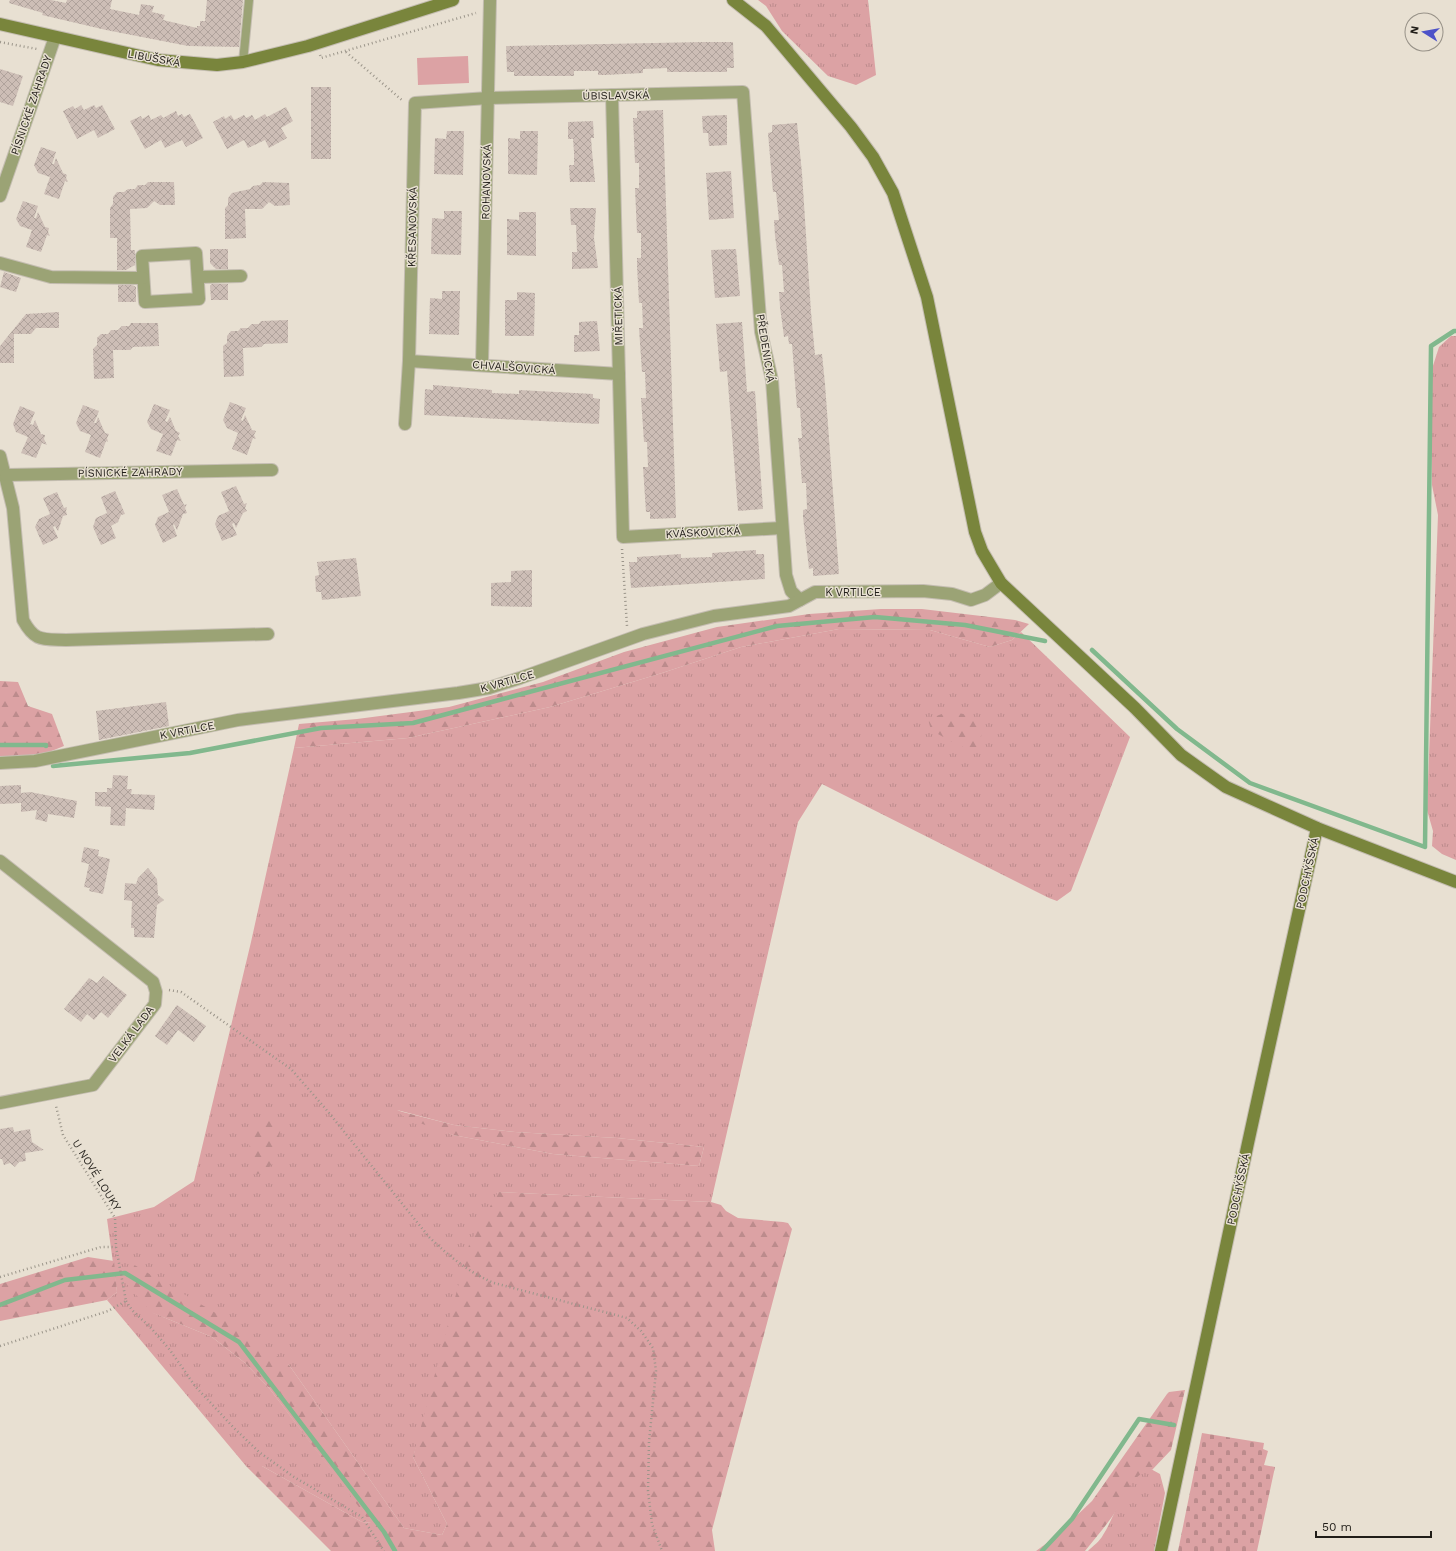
<svg xmlns="http://www.w3.org/2000/svg" width="1456" height="1551" font-family="'Work Sans',sans-serif">
<style>
.grass{fill:url(#grass-tufts);fill-rule:evenodd}
.forest{fill:url(#forest-firs)}
.cemetery{fill:url(#cemetery-stones)}
.pitch{fill:#dca2a4}
.lines{fill:none;stroke-linecap:round;stroke-linejoin:round}
.stream{stroke:#81b88d;stroke-width:4.5}
.building{fill:url(#building-cross-hatch)}
.lane-casing{stroke:#c4bdb1;stroke-width:10}
.street-casing{stroke:#c4bdb1;stroke-width:14}
.secondary-casing{stroke:#c4bdb1;stroke-width:14}
.path{stroke:#9b958a;stroke-width:2.5;stroke-dasharray:1 3;stroke-linecap:butt}
.lane{stroke:#9ba375;stroke-width:8}
.street{stroke:#9ba375;stroke-width:12}
.secondary{stroke:#79853c;stroke-width:12}
.labels{text-anchor:middle;stroke-width:3;stroke-linejoin:round;paint-order:stroke}
.street-label{font-size:11px;fill:#201d18;stroke:#e8e0d2}
</style>
<defs>
<pattern id="grass-tufts" width="24" height="20" patternUnits="userSpaceOnUse"><rect width="24" height="20" fill="#dca2a4"/><path d="M3 7l-1-3M5 7V3M7 7l1-3M15 17l-1-3M17 17v-4M19 17l1-3" fill="none" stroke="#bc8b8c"/></pattern>
<pattern id="forest-firs" width="22" height="20" patternUnits="userSpaceOnUse"><rect width="22" height="20" fill="#dca2a4"/><path d="M5 1l3.5 6h-7zM16 11l3.5 6h-7z" fill="#bc8b8c"/></pattern>
<pattern id="cemetery-stones" width="16" height="16" patternUnits="userSpaceOnUse"><rect width="16" height="16" fill="#dca2a4"/><path d="M2 7V4a2 2 0 0 1 4 0v3zM10 15v-3a2 2 0 0 1 4 0v3z" fill="#bc8b8c"/></pattern>
<pattern id="building-cross-hatch" width="8" height="8" patternUnits="userSpaceOnUse"><rect width="8" height="8" fill="#cdbeb6"/><path d="M0 0l8 8M0 8l8-8" fill="none" stroke="#b0a39c"/></pattern>
</defs>
<rect width="100%" height="100%" fill="#e8e0d2"/>
<!-- grass -->
<g class="grass">
<path d="M758,0H868L876,75L856,85L828,76L782,31L766,6Z"/>
<path d="M1451,336H1456V860L1442,854L1432,846L1433,831L1427,810L1438,515L1432,485L1431,372L1439,347Z"/>
<path d="M839,629L930,630L990,647L1012,640L1021,632L1130,737L1071,891L1057,901L1049,898L822,784L798,822L711,1202L498,1192L413,1457L447,1524L442,1535L404,1528L289,1365L151,1312L212,1337L245,1363L269,1388L372,1523L362,1522L262,1466H246L107,1300L117,1292L107,1219L154,1207L194,1181L251,942L294,748L408,738L550,707L662,673L741,647ZM397,1110L454,1125L515,1132L617,1138L704,1147L699,1166L553,1154L453,1135Z"/>
<path d="M1149,1468L1160,1474L1165,1493L1154,1551H1088C1093,1546 1100,1541 1103,1535C1117,1513 1124,1480 1149,1468Z"/>
</g>
<!-- forest -->
<g class="forest">
<path d="M881,609H922L1015,620L1029,624L1012,640L990,647L930,630L839,629L741,647L662,673L550,707L408,738L294,748L299,724L357,719L449,707L543,682L624,652L717,627L809,614Z"/>
<path d="M0,681L18,682L28,706L52,714L64,746L39,756L0,763Z"/>
<path d="M950,711L972,716L983,728L978,750L959,746L931,730L928,719Z"/>
<path d="M395,1110L454,1125L515,1132L617,1138L704,1147L699,1166L553,1154L453,1135L406,1118Z"/>
<path d="M273,1112L281,1127L275,1161L264,1172L255,1175L249,1161L250,1136Z"/>
<path d="M498,1192L711,1202L721,1205L726,1211L738,1218L783,1222L788,1223L792,1229L712,1530L715,1551H331L246,1466H262L362,1522L371,1523L269,1388L245,1363L212,1337L151,1312L125,1282L131,1263L236,1325L289,1365L404,1528L442,1535L447,1524L413,1457L469,1245Z"/>
<path d="M88,1257L114,1261L117,1292L107,1300L0,1321V1284Z"/>
<path d="M1185,1390L1171,1450L1152,1470L1149,1469C1131,1477 1127,1494 1117,1509C1108,1524 1096,1537 1085,1551H1036L1051,1540L1092,1501L1167,1394L1169,1392Z"/>
</g>
<!-- cemetery -->
<path class="cemetery" d="M1202,1433L1264,1443L1263,1449L1268,1451L1264,1465L1275,1467L1257,1551H1178Z"/>
<!-- pitch -->
<path class="pitch" d="M468,56L469,83L418,85L417,58Z"/>
<g class="lines">
<!-- stream -->
<g class="stream">
<path d="M1092,650L1177,729L1250,783L1425,847L1431,346L1454,331H1456"/>
<path d="M0,745H46V746"/>
<path d="M53,766L190,753L321,728L413,723L777,626L875,617L965,625L1045,641"/>
<path d="M0,1305L65,1280L125,1273L239,1342L384,1532L395,1551"/>
<path d="M1042,1551L1072,1519L1139,1419L1174,1425"/>
</g>
</g>
<!-- building -->
<g class="building">
<path d="M10,0H51L66,3L67,0H112L110,9L139,15L141,4L154,6L152,12L165,15L163,20L197,28V26H200V21H205L207,0H243L239,47L188,46L106,30L42,15L43,13L9,3Z"/>
<path d="M703,42H733L734,68H727V72H667V68L643,69V73L605,75H598V71H574V76H514V72H507L506,46Z"/>
<path d="M0,69L23,76L13,106L0,102Z"/>
<rect x="311" y="87" width="20" height="72"/>
<path d="M81,105L84,110L94,105L96,108L102,105L115,129L98,138L94,130L77,139L63,111L73,106L75,109Z"/>
<path d="M286,107L293,121L281,128L287,138L269,148L265,140L248,148L244,140L227,149L213,122L224,116L225,119L231,115L234,120L244,115L246,118L252,115L255,120L265,114L267,117Z"/>
<path d="M663,110L676,518L650,519V512H646L643,467H648L647,442H644L641,398H646L645,372H642L640,343L639,328H643L642,303H639L637,266V258H641V233H637L635,188H639V163H635L633,118H637V111Z"/>
<path d="M176,111L178,116L182,114L184,117L190,114L203,138L186,147L182,140L165,148L161,140L145,149L130,121L141,116L142,119L149,115L151,120L161,115L163,118Z"/>
<path d="M727,115V145L709,146L708,133H703L702,116Z"/>
<path d="M593,121L594,138H591L592,151L595,182H570L569,165H574V152L573,139H568V122Z"/>
<path d="M797,123L802,173L811,312L815,355L822,354L825,384L839,574L813,576V568L809,569L803,517V510L807,509L806,483H802L799,446L798,438H802L800,408H797L792,344H789L788,336L784,337L780,307L779,292H784L782,265H779L775,236L774,220H779L776,192H773L768,133L772,132V125Z"/>
<path d="M447,131H464L463,175L434,174L435,138L446,139Z"/>
<path d="M520,131H538L537,175L508,174V138L520,139Z"/>
<path d="M41,147L56,152L52,164H54L56,158L63,173L67,175L66,178L68,182L65,181L59,199L44,194L50,177L38,173L34,165Z"/>
<path d="M731,171L734,218L709,220L706,173Z"/>
<path d="M148,182H174L175,205H160L154,201L147,208L130,209L131,250H135V265L126,270H117V238H110V208L113,204V197L117,192H124L128,189H135L138,185H145Z"/>
<path d="M263,182L289,183L290,205L275,206L269,202L262,209H245L246,238L225,239V208L228,205V198L232,193L250,189L253,186L260,185Z"/>
<path d="M23,201L38,206L34,218H36L38,212L45,227L49,228L48,232L50,236L47,235L41,252L26,247L32,230L20,226L16,219Z"/>
<path d="M570,208H596L594,238L598,268L572,269V252H577L576,225H571Z"/>
<path d="M444,211H462L461,255L431,254L432,218L444,219Z"/>
<path d="M519,212H536V256L507,255V219L519,220Z"/>
<path d="M210,249H228V269H216L210,263Z"/>
<path d="M736,249L740,296L715,298L711,250Z"/>
<path d="M4,272L21,278L16,292L0,287Z"/>
<path d="M212,284H228V300H211L210,286Z"/>
<path d="M118,285H132L136,287V302H118Z"/>
<path d="M442,291H460L459,335L429,334L430,298L442,299Z"/>
<path d="M517,292L535,293L534,336H505V300H517Z"/>
<path d="M59,312V328H36L31,334H14V363H0V346L26,314Z"/>
<path d="M288,320V343L264,344L261,347L243,348L244,376L224,377L223,346L227,343V336L231,331H238L241,328H248L252,324H259L261,321Z"/>
<path d="M597,321L600,351L574,352V335H579V322Z"/>
<path d="M742,322L747,392L755,391L763,509L738,511L727,371L720,372L716,324Z"/>
<path d="M131,323H158L159,346L133,347L130,350H113L114,378L94,379L93,349L97,345V338L101,334H108L111,330H118L122,326H129Z"/>
<path d="M433,385L492,390V393L519,394V390L593,394V398L600,399L599,424L424,415L425,389L433,390Z"/>
<path d="M230,402L246,408L241,420L243,421L245,415L252,430L256,431L254,435L256,439L253,438L247,455L232,449L238,433L227,428L223,420Z"/>
<path d="M154,404L170,410L165,421L167,422L170,417L176,431L180,433L178,436L181,441L177,440L171,456L156,451L163,434L151,429L147,422Z"/>
<path d="M83,405L99,411L94,423H96L98,417L105,433L109,434L107,438L108,442L106,441L100,458L85,452L91,435L80,431L76,423Z"/>
<path d="M20,406L35,412L30,424L33,425L35,420L41,434L45,435L44,439L47,445L42,443L36,458L21,453L28,437L16,432L13,424Z"/>
<path d="M236,486L244,504L247,503L245,508L247,511L243,513L236,528L234,523L232,524L237,535L222,541L215,524L218,516L229,511L221,492Z"/>
<path d="M177,489L184,505L187,504L185,508L187,513L183,514L177,530L174,524L173,525L177,536L163,543L155,525L158,517L169,512L162,495Z"/>
<path d="M115,491L125,514L121,515L118,522L111,526L116,538L101,545L93,527L96,518L107,513L101,497Z"/>
<path d="M57,492L64,508L67,507L66,511L67,515L63,516L58,531L55,526L53,527L58,538L43,545L35,527L39,519L50,514L43,498Z"/>
<path d="M756,550V554H764L765,579L631,588L629,562H637V557L681,554V558L712,557V553Z"/>
<path d="M356,558L361,596L322,600L321,592H316L315,576L319,575L317,562Z"/>
<path d="M532,570V607L491,606V583L511,582V571Z"/>
<path d="M166,702L169,726L99,740L96,711Z"/>
<path d="M113,775L128,776L127,789H132L131,794L155,795L154,810L126,808L125,826L110,825L111,807L95,806V792H107V788H112Z"/>
<path d="M21,785V793L30,792L77,801L74,818L48,814L47,822L35,819L37,810L21,812V803L0,804V786Z"/>
<path d="M84,847L99,850L98,856L110,859L103,894L89,891L90,888L84,887L89,864L81,862Z"/>
<path d="M148,868L157,879L158,895L164,900L157,905L154,938L134,937V928H131L132,901L124,900L125,883L136,884L138,878Z"/>
<path d="M103,976L127,995L108,1018L101,1012L94,1020L87,1014L81,1022L64,1009L89,978L97,983Z"/>
<path d="M177,1005L206,1026L194,1042L178,1030L167,1045L155,1036Z"/>
<path d="M13,1127L14,1132L30,1129L32,1142L44,1150L25,1153L26,1161L19,1162L15,1167L10,1163L4,1165L2,1159H0V1129Z"/>
</g>
<g class="lines">
<!-- lane casing -->
<g class="lane-casing">
<path id="lane" d="M243,62L249,0"/>
</g>
<!-- street casing -->
<g class="street-casing">
<g id="street">
<path d="M612,95L623,537L782,528"/>
<path d="M0,196L55,37"/>
<path d="M196,253L199,299L145,302L142,256Z"/>
<path d="M0,263L51,277L143,278"/>
<path d="M198,277L241,276"/>
<path d="M409,361L619,374"/>
<path d="M482,365L490,0"/>
<path d="M405,424L409,361L415,103L488,98L743,92L761,332L772,380L786,575L791,591L800,600"/>
<path d="M0,456L13,508L23,620C35,642 42,639 66,640L268,634"/>
<path d="M6,475L272,470"/>
<path d="M0,763L35,761L238,720L458,693L489,688L520,678L643,634L714,616L789,606L815,592L923,591L952,594L971,600L985,595L1001,583"/>
<path d="M0,861L153,982L156,992L155,1004L93,1085L0,1103"/>
</g>
</g>
<!-- secondary casing -->
<g class="secondary-casing">
<g id="secondary">
<path d="M733,0L766,26L851,127L873,157L893,193L927,297L975,532L982,551L1001,583L1135,708L1181,755L1226,787L1317,828L1456,882"/>
<path d="M0,24L158,60L217,65L243,62L308,46L453,0"/>
<path d="M1161,1551L1248,1143L1317,828"/>
</g>
</g>
<!-- path -->
<g class="path">
<path d="M0,42L37,49"/>
<path d="M346,52L403,101"/>
<path d="M320,55L321,58L476,13"/>
<path d="M622,549L627,626"/>
<path d="M169,990L181,992L291,1069L325,1108L429,1237C449,1256 468,1272 494,1283L627,1318L641,1331L653,1348L656,1371L649,1442L648,1491L652,1524L662,1551"/>
<path d="M0,1277L101,1247H116"/>
<path d="M126,1301L132,1310L151,1328L170,1350L195,1386L233,1427L259,1452L294,1477L362,1517L384,1551"/>
<path d="M0,1346L108,1311L126,1301L116,1247L115,1218L63,1135L56,1106"/>
</g>
<!-- lane -->
<use href="#lane" class="lane"/>
<!-- street -->
<use href="#street" class="street"/>
<!-- secondary -->
<use href="#secondary" class="secondary"/>
</g>
<g class="labels">
<!-- street labels -->
<g class="street-label">
<text transform="translate(154 58) rotate(10)" y="4">LIBUŠSKÁ</text>
<text transform="translate(616 95) rotate(-1)" y="4">ÚBISLAVSKÁ</text>
<text transform="translate(31 105) rotate(-71)" y="4">PÍSNICKÉ ZAHRADY</text>
<text transform="translate(486 182) rotate(-89)" y="4">ROHANOVSKÁ</text>
<text transform="translate(412 227) rotate(-89)" y="4">KŘESANOVSKÁ</text>
<text transform="translate(618 316) rotate(-91)" y="4">MIŘETICKÁ</text>
<text transform="translate(766 348) rotate(81)" y="4">PŘEDENICKÁ</text>
<text transform="translate(514 367) rotate(4)" y="4">CHVALŠOVICKÁ</text>
<text transform="translate(130 472) rotate(-1)" y="4">PÍSNICKÉ ZAHRADY</text>
<text transform="translate(703 532) rotate(-3)" y="4">KVÁSKOVICKÁ</text>
<text x="853" y="596">K VRTILCE</text>
<text transform="translate(507 681) rotate(-16)" y="4">K VRTILCE</text>
<text transform="translate(187 730) rotate(-11)" y="4">K VRTILCE</text>
<text transform="translate(1307 873) rotate(-78)" y="4">PODCHÝŠSKÁ</text>
<text transform="translate(131 1034) rotate(-53)" y="4">VELKÁ LADA</text>
<text transform="translate(97 1175) rotate(58)" y="4">U NOVÉ LOUKY</text>
<text transform="translate(1238 1189) rotate(-78)" y="4">PODCHÝŠSKÁ</text>
</g>
</g>
<!-- north arrow -->
<g transform="translate(1424 32) rotate(281)"><circle r="19" fill="#e8e0d2" stroke="#989288"/>
<path d="M0-3L7 15L0 10L-7 15Z" fill="#4d52c8"/>
<text y="-6" font-size="11" font-weight="bold" text-anchor="middle" fill="#201d18">N</text>
</g>
<!-- scale -->
<path d="M1316 1531v6h115v-6" fill="none" stroke="#201d18" stroke-width="2"/>
<text x="1322" y="1531" font-size="12" fill="#201d18" stroke="#e8e0d2" stroke-width="3" paint-order="stroke">50 m</text>
</svg>
